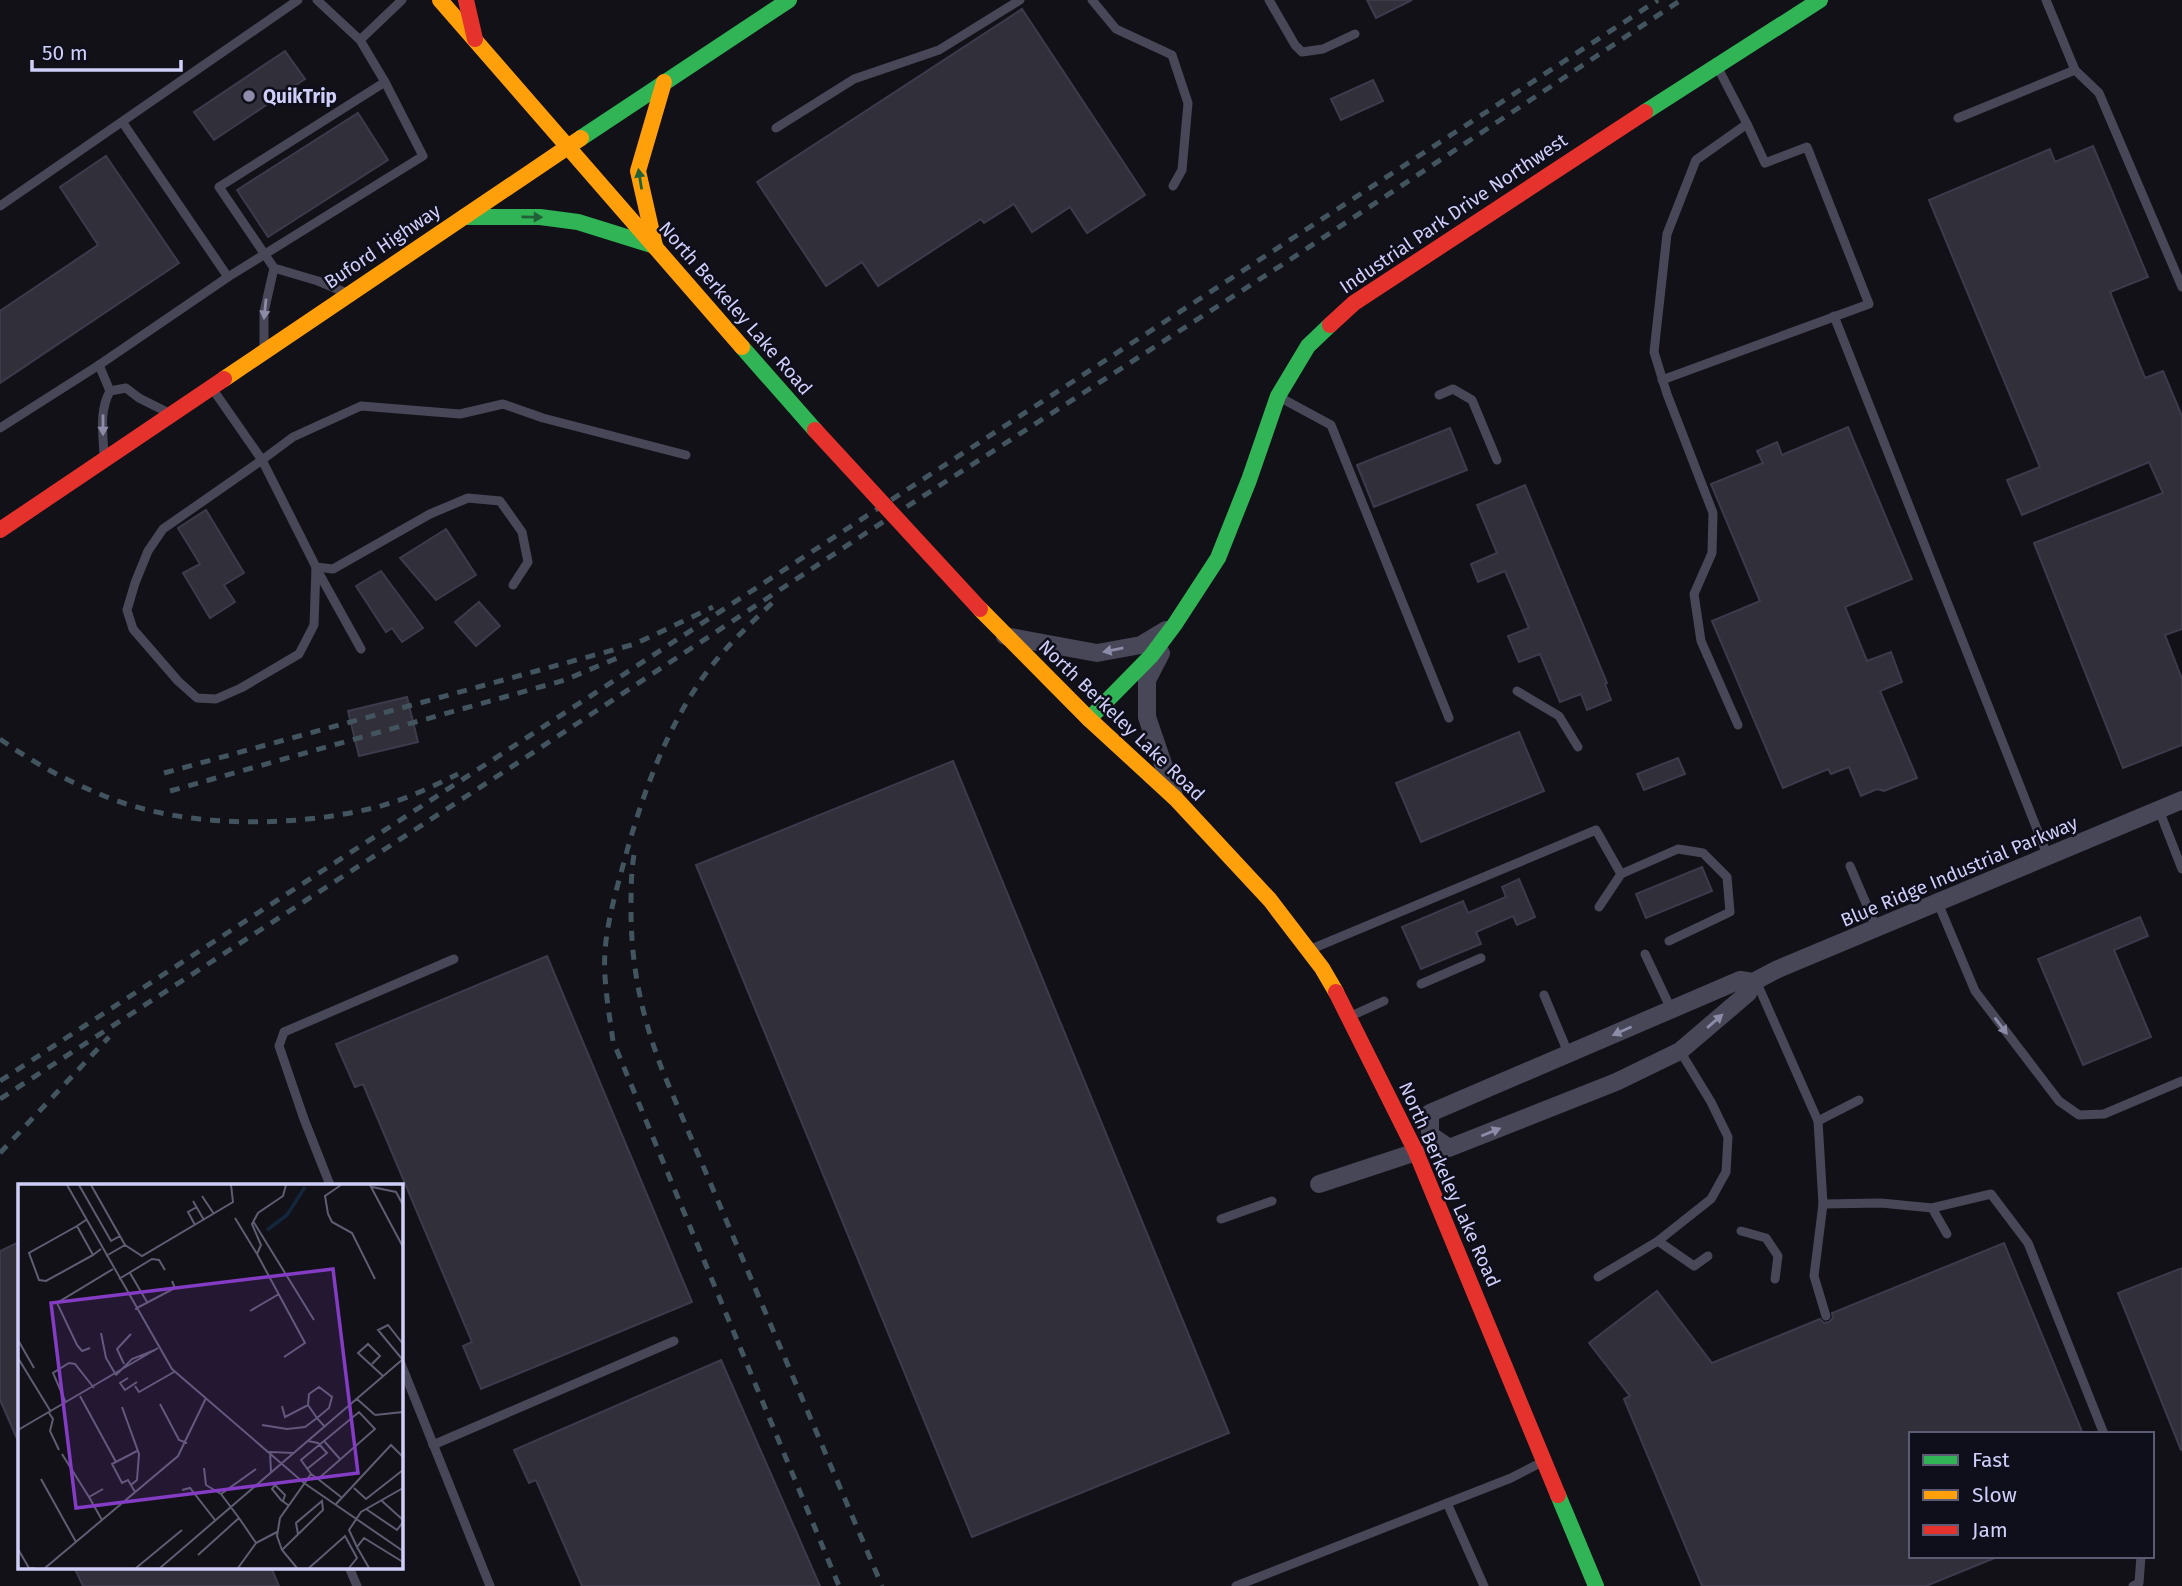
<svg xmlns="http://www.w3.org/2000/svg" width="2182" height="1586" font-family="'Fira Sans',sans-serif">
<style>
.building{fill:#302f3a;stroke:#3d3b4b;stroke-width:2}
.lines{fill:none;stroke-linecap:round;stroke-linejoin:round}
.lane{stroke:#484758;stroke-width:9}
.street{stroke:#484758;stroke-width:18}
.fast{stroke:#30b455;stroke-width:16}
.slow{stroke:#ff9f0a;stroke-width:16}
.jam{stroke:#e5322d;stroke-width:16}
.rail{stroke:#42545e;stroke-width:5;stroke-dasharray:10 9;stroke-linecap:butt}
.jam-bridge{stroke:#e5322d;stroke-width:16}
.oneway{fill:#206138}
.oneway2{fill:#8c8ba8}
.poi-dot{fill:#8e8caa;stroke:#0f0e1b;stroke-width:2.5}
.labels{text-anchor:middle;stroke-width:5;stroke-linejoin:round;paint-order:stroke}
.poi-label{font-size:19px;font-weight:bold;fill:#d0cff9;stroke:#0f0e1b;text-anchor:start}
.street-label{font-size:19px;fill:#d0cff9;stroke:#0f0e1b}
.inset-river{fill:none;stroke:#14263b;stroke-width:3.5}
.inset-road{fill:none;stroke:#5e5d72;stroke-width:2}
.view{fill:#843cc5;fill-opacity:0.15;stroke:#843cc5;stroke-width:3.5}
.inset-edge{fill:none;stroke:#d0cff9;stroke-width:3.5}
</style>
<rect width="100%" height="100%" fill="#121118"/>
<!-- building -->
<g class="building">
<path d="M1367,0H1412L1376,18Z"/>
<path d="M1022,9L1145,195L1087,233L1070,207L1032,232L1014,204L984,223L981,219L878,286L862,262L826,286L757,182Z"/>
<path d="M285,51L305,79L214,140L194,112Z"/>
<path d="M1373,80L1383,101L1341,120L1331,99Z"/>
<path d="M358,113L388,160L268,237L237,190Z"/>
<path d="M2093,146L2148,277L2110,292L2145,378L2163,371L2182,416V629L2165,635L2182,679V745L2123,768L2034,543L2163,493L2149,462L2022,515L2007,480L2040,467L1929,200L2050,149L2055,162Z"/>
<path d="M106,156L179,263L0,383V311L98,245L60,187Z"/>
<path d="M1848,427L1912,579L1845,607L1867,661L1891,652L1902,682L1880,691L1917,778L1884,791L1877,789L1861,796L1849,767L1831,774L1828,769L1783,788L1712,621L1760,601L1711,484L1763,463L1757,451L1777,442L1782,455Z"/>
<path d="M1450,428L1467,470L1374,507L1357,465Z"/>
<path d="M1525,485L1607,683L1605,684L1611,700L1587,710L1581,694L1560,702L1540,654L1519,662L1508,636L1529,628L1505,571L1478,582L1471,564L1497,553L1477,505Z"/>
<path d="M206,510L244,573L224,585L235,602L210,618L183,573L200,564L178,528Z"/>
<path d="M446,529L476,575L436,600L400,558Z"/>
<path d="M381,571L423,628L402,642L392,628L386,632L356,586Z"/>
<path d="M479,602L500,626L476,646L455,622Z"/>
<path d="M407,697L418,742L359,756L348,711Z"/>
<path d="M1519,732L1544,791L1421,842L1396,783Z"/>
<path d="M1678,758L1685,774L1644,790L1637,774Z"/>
<path d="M953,761L1229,1433L972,1537L696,865Z"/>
<path d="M1702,867L1712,891L1646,918L1636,894Z"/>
<path d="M1519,879L1535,917L1517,925L1513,916L1476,932L1481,944L1421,969L1402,927L1463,901L1468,913L1506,897L1502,887Z"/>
<path d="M2140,917L2148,936L2114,950L2151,1037L2083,1065L2038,959Z"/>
<path d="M547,956L692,1302L481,1389L463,1346L472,1342L363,1084L355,1087L336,1044Z"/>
<path d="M19,1242V1443L0,1400V1251Z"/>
<path d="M2004,1243L2083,1434H1911V1556L1997,1557L1926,1586H1702L1624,1399L1630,1396L1589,1343L1657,1291L1712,1363L1820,1319L1824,1323L1829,1322L1833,1318L1832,1313Z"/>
<path d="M2182,1268V1450H2181L2118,1293Z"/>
<path d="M721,1360L820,1586H582L536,1480L529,1483L514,1450Z"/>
<path d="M74,1567H271L279,1586H83Z"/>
</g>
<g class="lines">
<!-- lane -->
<g class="lane">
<path d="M1092,0L1116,29L1172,55L1188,103L1182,170L1173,186"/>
<path d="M1269,0L1295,45L1302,52L1323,49L1355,34"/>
<path d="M360,40L402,0"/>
<path d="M1718,68L1747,124L1696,160L1667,234L1654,352L1667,394L1713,513L1712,553L1694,594L1701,641L1738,725"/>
<path d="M2075,70L2099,93L2182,287"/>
<path d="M1958,118L2075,70L2046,0"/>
<path d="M123,123L228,277"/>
<path d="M776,128L854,79L939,50L1020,0"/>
<path d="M0,206L298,0"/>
<path d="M344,292L318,281L274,268L219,187L385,82"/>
<path d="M1834,316L2048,857"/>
<path d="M264,345V312L274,268"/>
<path d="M99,365L110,391"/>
<path d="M1662,380L1869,304L1807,147L1765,163L1747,124"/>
<path d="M214,391L262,460L293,437L361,406L460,414L503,404L543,418L686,455"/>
<path d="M1439,395L1453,389L1472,400L1497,460"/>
<path d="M1281,398L1331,425L1449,718"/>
<path d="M0,428L99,365L228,277L423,156L385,82L360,40L317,0"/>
<path d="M104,455C103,433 99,411 110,391L126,388L139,398L167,412"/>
<path d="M316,567L314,625L299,654L241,688L216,699L197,698L178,681L133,629L127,610L135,583L148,551L163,529L262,460L316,567L333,569L430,514L468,498L500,501L522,532L528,562L513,585"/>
<path d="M316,568L361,649"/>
<path d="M1517,691L1559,716L1578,747"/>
<path d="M2159,810L2182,869"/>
<path d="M1850,866L1877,929"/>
<path d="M1938,903L1975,991L2059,1101L2079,1115L2104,1114L2182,1081"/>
<path d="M1599,907L1621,874L1678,849L1703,853L1727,877L1730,912L1669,941"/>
<path d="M1309,950L1596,830L1621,874"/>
<path d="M1645,954L1671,1009"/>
<path d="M1756,981L1818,1121L1823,1204L1814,1276L1826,1316"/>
<path d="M1421,984L1481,958"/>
<path d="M1544,995L1569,1055"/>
<path d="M1351,1016L1384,1001"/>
<path d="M1818,1121L1859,1100"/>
<path d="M330,1185L304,1119L279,1046L284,1032L454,959"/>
<path d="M1823,1204L1881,1203L1932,1208L1947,1234"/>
<path d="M1932,1208L1991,1194L2028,1243L2104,1434"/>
<path d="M1221,1219L1272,1201"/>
<path d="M1741,1231L1766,1238L1778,1256L1775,1279"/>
<path d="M1658,1241L1694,1266L1708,1256"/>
<path d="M1598,1277L1658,1241L1711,1199L1726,1172L1728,1137L1711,1102L1680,1051"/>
<path d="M401,1364L490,1586"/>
<path d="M433,1445L674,1341"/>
<path d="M1447,1503L1484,1586"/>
<path d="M349,1567L357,1586"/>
<path d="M1236,1586L1511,1478L1542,1462"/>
<path d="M2133,1586L2139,1583L2141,1556"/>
</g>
<!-- street -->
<g class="street">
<path d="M1005,636L1097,653L1141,645L1166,630"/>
<path d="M1161,653L1147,680V717L1174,796"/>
<path d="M1430,1135V1113L1740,980L1753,982L1778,969L2182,800"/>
<path d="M1430,1135L1449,1148L1616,1082L1680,1051L1748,993L1753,982"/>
<path d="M1319,1184L1416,1152"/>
</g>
<!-- fast -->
<g class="fast">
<path d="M1645,112L1820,0"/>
<path d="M581,138L789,0"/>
<path d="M464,217H540L578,222L655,246"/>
<path d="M742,347L815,430"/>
<path d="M1089,719L1151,656L1175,624L1218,558L1249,480L1278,396L1308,346L1330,325"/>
<path d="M1558,1495L1596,1586"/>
</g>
<!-- slow -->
<g class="slow">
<path d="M440,0L742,347"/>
<path d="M655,246L638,171L664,82"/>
<path d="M224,379L581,138"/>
<path d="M980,609L1089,719L1176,799L1270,900L1322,968L1336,992"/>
</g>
<!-- jam -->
<g class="jam">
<path d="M466,0L475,39"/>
<path d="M1330,325L1354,303L1645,112"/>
<path d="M0,530L224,379"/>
<path d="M1336,992L1416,1152L1558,1495"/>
</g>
<!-- rail -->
<g class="rail">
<path d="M772,603C745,629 717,655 697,686C660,742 638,808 621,873C614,898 607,925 605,951C603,980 609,1012 613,1041L839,1586"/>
<path d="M0,739C32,762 65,780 102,795C180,828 287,828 369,809C400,802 430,788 458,774"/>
<path d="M164,773L635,644L713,607"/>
<path d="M170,791L565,680L622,656"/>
<path d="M634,855C631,873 631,891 631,909C631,968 642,1017 663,1072L882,1586"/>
<path d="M0,1081L1658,0"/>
<path d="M0,1099L499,775L866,533L1291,259L1681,0"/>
<path d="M0,1153L109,1037"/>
</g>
<!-- jam-bridge -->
<path class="jam-bridge" d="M815,430L980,609"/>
</g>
<!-- one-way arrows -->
<defs><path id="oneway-solid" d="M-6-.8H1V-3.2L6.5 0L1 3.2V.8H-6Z" transform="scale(1.75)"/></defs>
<g class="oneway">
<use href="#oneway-solid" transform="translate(640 179) rotate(-99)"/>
<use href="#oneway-solid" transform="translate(532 217) rotate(1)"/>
</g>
<g class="oneway2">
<use href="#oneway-solid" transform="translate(265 309) rotate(96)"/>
<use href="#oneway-solid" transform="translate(103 425) rotate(90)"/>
<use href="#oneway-solid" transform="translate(1113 650) rotate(169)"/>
<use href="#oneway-solid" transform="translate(1715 1021) rotate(-41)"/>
<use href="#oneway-solid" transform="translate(2001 1026) rotate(53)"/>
<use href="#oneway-solid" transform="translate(1622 1031) rotate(156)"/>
<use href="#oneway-solid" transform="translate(1491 1132) rotate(-22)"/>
</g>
<!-- markers -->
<circle class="poi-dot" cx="249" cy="96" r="7"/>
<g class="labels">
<!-- poi labels -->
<g class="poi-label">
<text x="263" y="103">QuikTrip</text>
</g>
<!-- street labels -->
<g class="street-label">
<text transform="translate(1453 213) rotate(-34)" y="7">Industrial Park Drive Northwest</text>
<text transform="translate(382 246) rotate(-34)" y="7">Buford Highway</text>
<text transform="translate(736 308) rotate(49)" y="7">North Berkeley Lake Road</text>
<text transform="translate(1122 720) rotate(44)" y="7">North Berkeley Lake Road</text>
<text transform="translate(1959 871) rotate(-23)" y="7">Blue Ridge Industrial Parkway</text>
<text transform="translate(1450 1184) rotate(66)" y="7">North Berkeley Lake Road</text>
</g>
</g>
<!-- overview -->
<g transform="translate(18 1184)">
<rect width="385" height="385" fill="#121118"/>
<path class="inset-river" d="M249,46L269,31L287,3"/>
<path class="inset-road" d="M49,1L154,185L286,299L385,367M61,1L93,57L102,52M73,1L107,61L88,72M323,1L307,12L310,30L314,38L334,49L357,95M352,1L385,63M354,3L378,8L385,21M184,12L196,30M175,17L186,36M217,34L239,70M68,36L59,42L75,71L83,65M235,37L296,136M177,41L170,28L179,23M59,42L11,69L21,96L28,97L75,71M107,61L124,72L215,18L213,1M112,89L129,118M101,95L134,75L141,76L147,86M117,125L157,104L154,97M232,127L261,110M83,149L88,174L98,191M0,156L16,184M72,164L64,167L59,161L39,119L95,85M266,173L287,159L239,70L243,61L234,40L240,29L265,12L268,1M0,174L33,228M384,175L360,146L370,141L385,160M106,180L99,165L113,150M354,180L362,172L350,160L340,169L365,192M98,191L114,175L137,166M110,194L102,199L107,206L119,198M117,202L121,208L156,188M62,212L98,278M339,215L357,231M48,219L35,189L51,179L57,180L76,204M142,220L161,256L169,259M264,222L267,233L290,221L299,234L311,224L314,213L301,203L291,210L290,221M104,223L121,270L119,296L113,301L117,308M31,229L35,235L32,247L41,266M357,231L385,228M244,241L269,245L287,243L299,234L307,243M0,246L140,164M306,257L322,275M44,270L71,313M186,284L188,301L203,310M289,285L309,269L300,259L290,257M253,288L252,268L277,269M23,295L58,358M300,295L323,313M113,301L110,296L104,299L94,280L119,267M336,304L348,315L385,286M385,304L343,328L331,346L339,363L346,354L385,378M164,306L172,304L197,336M265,317L267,311L257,301L254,305L263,316L270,321M364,317L385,336M318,320L373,261L385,273M348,325L379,346L385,338M84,336L71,313L85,305M238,359L259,348M339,363L351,384M0,365L11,384H17M264,366L305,326L304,317L278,339L280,350M180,371L221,334L203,310L238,285M27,384L160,272L188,214M118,384L164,346M142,384L385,175M220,384L238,359L221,334M279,384L264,366L259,352L262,334L293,290L283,276L341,228L357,245L300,295L293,290M291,384L327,352L339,374L331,384"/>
<path class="view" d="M315,85L340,289L58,324L33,119Z"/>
<rect width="385" height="385" class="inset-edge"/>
</g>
<!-- legend -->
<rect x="1909" y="1432" width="245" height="126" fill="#0f0e1b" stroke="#5c5b74" stroke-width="2"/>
<rect x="1923" y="1455" width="35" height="10" fill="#30b455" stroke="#5c5b74" stroke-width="2"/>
<text x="1972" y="1467" font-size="21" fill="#d0cff9">Fast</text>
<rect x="1923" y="1490" width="35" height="10" fill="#ff9f0a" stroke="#5c5b74" stroke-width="2"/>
<text x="1972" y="1502" font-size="21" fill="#d0cff9">Slow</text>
<rect x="1923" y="1525" width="35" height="10" fill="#e5322d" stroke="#5c5b74" stroke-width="2"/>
<text x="1972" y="1537" font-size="21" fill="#d0cff9">Jam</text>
<!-- scale -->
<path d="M32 60v10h149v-10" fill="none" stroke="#d0cff9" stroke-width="3.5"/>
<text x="42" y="60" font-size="21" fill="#d0cff9" stroke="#0f0e1b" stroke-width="5" paint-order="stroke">50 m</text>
</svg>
